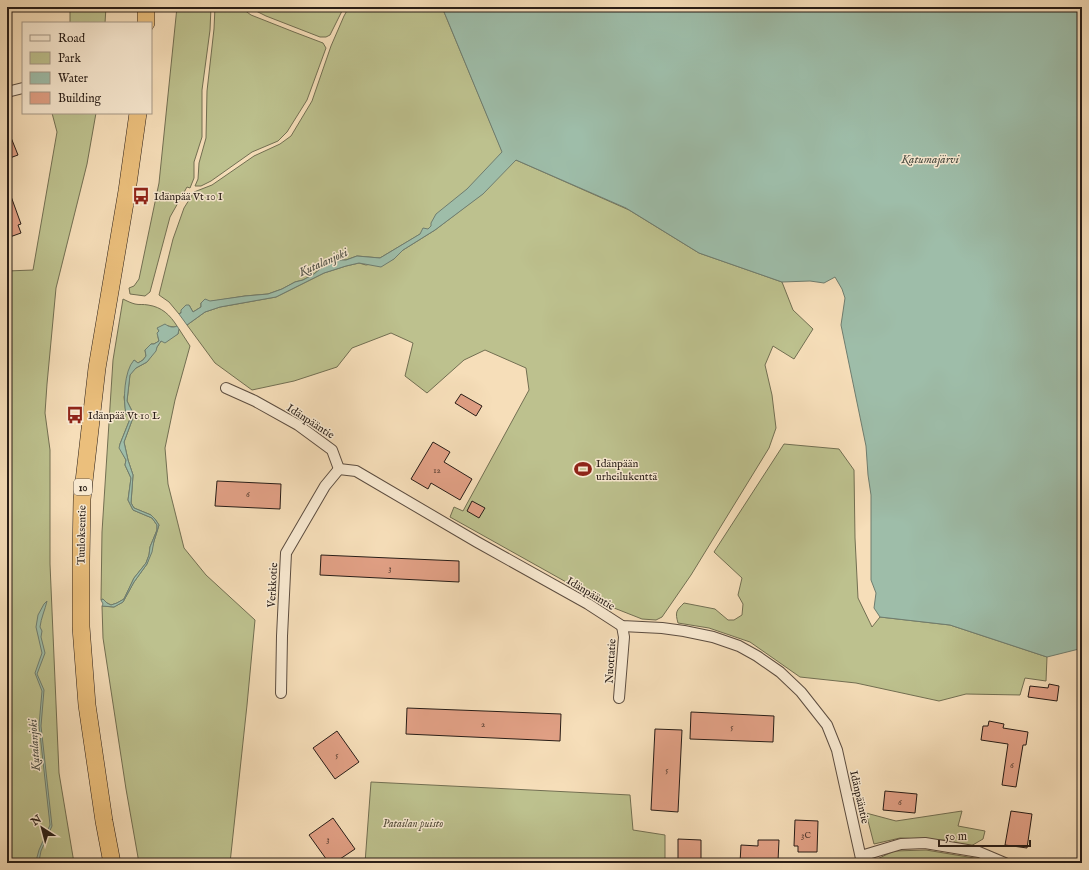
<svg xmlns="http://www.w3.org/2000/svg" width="1089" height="870" font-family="'IM FELL English',serif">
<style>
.green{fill:#bdc18e;stroke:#726f52}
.water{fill:#9ebda9;stroke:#6f7d6f}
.building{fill:#e1a085;stroke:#281d17}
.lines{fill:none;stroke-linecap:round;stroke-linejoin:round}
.minor-casing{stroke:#5c4d40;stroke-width:12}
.trunk-casing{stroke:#281d17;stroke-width:18}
.minor{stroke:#f9ead2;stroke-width:10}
.trunk{stroke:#ebbf7c;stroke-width:17}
.labels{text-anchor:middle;stroke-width:3;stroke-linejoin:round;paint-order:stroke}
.number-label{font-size:9px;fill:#563e32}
.shield{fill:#f9ead2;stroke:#675a4f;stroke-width:1}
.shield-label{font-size:10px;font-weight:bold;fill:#281d17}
.poi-label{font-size:11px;fill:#281d17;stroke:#f9ead2;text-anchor:start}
.street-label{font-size:11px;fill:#281d17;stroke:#f9ead2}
.park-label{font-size:11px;font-style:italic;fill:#554e3b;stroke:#f9ead2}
.water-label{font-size:12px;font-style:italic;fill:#4b4d43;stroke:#f9ead2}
</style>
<rect width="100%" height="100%" fill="#f6deb9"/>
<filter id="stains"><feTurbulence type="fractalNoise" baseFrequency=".005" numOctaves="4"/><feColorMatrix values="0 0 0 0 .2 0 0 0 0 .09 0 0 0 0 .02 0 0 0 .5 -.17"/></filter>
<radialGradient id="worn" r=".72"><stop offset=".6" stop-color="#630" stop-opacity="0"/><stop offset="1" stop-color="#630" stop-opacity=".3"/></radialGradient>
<!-- green -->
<g class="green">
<path d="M70,7H106L105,23H70Z"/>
<path d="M177,7H211L210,30L202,90V137L194,162V178L190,188L187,187L170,217L150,292L145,296L130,294L129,288L134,286L139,279L159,183Z"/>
<path d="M215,7H240L251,15L294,32L323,43L326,48L307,100L287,132L278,141L252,152L211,181L201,186H195L198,179L199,163L206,138L207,91L214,29Z"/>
<path d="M248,7H344L330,35L326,37H320L266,16Z"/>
<path d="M349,7H442L502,151L516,160L629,210L699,253L782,282L793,310L813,329L794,359L773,346L765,365L772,395L776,428L769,448L691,575L662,617L656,620L642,619L609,606L450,517L454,507L463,511L529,390L526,368L485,350L464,360L427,393L405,376L413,343L391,333L352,348L337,367L294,381L252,390L215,363L187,325L205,312L220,307L276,297L324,273L346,266L359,263L366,265L394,259L403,250L435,230L482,194L431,226L427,230L380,258L357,256L346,260H338L327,263L314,274L303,280L295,282L282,289L268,294L245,296L201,303V307L193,312L189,305L179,314L169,302L159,295L173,239L184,208L194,192L212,185L254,156L280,144L291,136L312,101L331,46L344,16Z"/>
<path d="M52,113H96L87,164L56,288L47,384L45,413L50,450V564L59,773L74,863H7V271L33,270L57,132Z"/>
<path d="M123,299C127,301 131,303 135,304C139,305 143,304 148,305C162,307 170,315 177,326L174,327L168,326L158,329L159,331L158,337L159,341L154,344H151L145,350L146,356L143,360L138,363L134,360L124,397L126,414L130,416V419L120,444V448L126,460L125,465L131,478L128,500L133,510L152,518L157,525V530L150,547L149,555L146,563L134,578L124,599L117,603L111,605L107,603L103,599L101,600L102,532L113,360Z"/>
<path d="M179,329L190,346L175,400L165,448L168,484L184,548L206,575L255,620L247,705L230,863H139L126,789L103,638L102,606L114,607L123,602L134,582L147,564L159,525L155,519L151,515L134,508L131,503L133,475L128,460L124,442L134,415L127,401L130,374L136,368L147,362L161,341L178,334Z"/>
<path d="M784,444L839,449L854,470L855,538L858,598L872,627L880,617L950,625L1047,657L1046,681L1025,678L1020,695L966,694L939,701L856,683L800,677L750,642L709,628L678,623C675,612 676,611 684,603L715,609L728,620H734L742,615L743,604L738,595L742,578L714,552Z"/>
<path d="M371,782L630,795L633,830L665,835V863H365Z"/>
<path d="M962,811L958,826L985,831L983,839L971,846L944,840L900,838L874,844L866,813L896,821Z"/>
<path d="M926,850L980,859L990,863L871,862L894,851Z"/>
</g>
<!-- water -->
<g class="water">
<path d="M442,7H1082V651L1079,649L1047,657L950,625L880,617L874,608L876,593L871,580V495L868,475L866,446L841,325L845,298L842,289L835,277L824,283L810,281L782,282L699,253L626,208L516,160L483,194L435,230L403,250L394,259L381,267L359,263L346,266L324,273L276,297L220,307L205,312L187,325L179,314L181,313V310L186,305H189L193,312L201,307V303L205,299L210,301L245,296L268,294L282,289L295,282L303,280L314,274L327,263L338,260H346L357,256L380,258L420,234L423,228L428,229L431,226V223L436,214L467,189L502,152Z"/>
<path d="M165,324C169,327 173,328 177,326L179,329L178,334L165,343L161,341L157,347L156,351L147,362L136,368L130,375L127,401L134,415L124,442L128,460L133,475L131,503L134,508L151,515L155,519L159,525L154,541L152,552L147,564L134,582L123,602L114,607L102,606L103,604L101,600L103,599L107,603L111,605L117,603L124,599L134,578L146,563L149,555L150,547L157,530V525L152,518L133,510L128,500L131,478L125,465L126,460L119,448L120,444L130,419V416L127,415L126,414C123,400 124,371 134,360L138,363L143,360L146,356L145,350L151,344H154L159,341L157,333L159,331L157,328Z"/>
<path d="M47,601C45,610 41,618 40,627L42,631L41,637L45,653L37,674L44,690L41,726L52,826L41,851L39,861L40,863H38L36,861L39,850L50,825L39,725L42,691L35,673L42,653L36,627L38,615L44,604Z"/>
</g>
<!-- building -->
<g class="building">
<path d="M7,130H8L18,155L7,159Z"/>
<path d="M7,188H8L21,224L18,225L21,233L7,238Z"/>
<path d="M461,394L482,406L476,416L455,403Z"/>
<path d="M433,442L450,452L444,462L472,479L460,500L431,483L428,489L411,479Z"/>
<path d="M217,481L281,484L280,509L215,506Z"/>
<path d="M472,501L485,508L479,518L467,511Z"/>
<path d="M321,555L459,561V582L320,575Z"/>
<path d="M1049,684L1059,686L1057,701L1028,697L1030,686L1048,688Z"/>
<path d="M407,708L561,714L560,741L406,734Z"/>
<path d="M691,712L774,716L773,742L690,739Z"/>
<path d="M989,721L1004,724L1003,728L1028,732L1026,745H1023L1016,787L1002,785L1008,744L981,740L983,726H988Z"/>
<path d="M655,729L682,730L678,812L651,810Z"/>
<path d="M337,731L359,762L335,779L313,748Z"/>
<path d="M885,791L917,794L915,813L883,810Z"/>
<path d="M1011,811L1032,814L1027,848L1005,845Z"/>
<path d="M333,818L355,849L334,863H329L309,835Z"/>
<path d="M795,820L818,821L817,852H798V846H794Z"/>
<path d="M678,839L701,840V863H678Z"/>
<path d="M758,840H779L778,861L773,860V863H740L741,845L758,846Z"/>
</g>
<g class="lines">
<!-- minor casing -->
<g class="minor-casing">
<g id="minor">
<path d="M7,92L23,88"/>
<path d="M226,388L255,401L298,425L332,450L339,469"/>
<path d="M339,469L356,471L477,542L588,604L622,626L662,628L684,631L713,637L739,646L757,656L780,672L801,692L827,725L837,750L862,863"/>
<path d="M281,693L282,636L286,553L325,486L339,469"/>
<path d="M619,698L624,637L622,626"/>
<path d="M861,856L901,844L925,843L979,852L1005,863"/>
</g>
</g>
<!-- trunk casing -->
<g class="trunk-casing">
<g id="trunk">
<path d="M146,23V7"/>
<path d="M112,863L104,821L87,705L81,627V561L82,499L97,368L127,191L138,113"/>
</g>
</g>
<!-- minor -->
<use href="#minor" class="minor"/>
<!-- trunk -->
<use href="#trunk" class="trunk"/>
</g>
<!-- icons -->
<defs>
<g id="bus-bare" transform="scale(1.38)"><path d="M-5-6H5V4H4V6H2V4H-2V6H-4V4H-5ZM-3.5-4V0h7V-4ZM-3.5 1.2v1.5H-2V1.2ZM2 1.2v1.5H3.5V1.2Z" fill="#8f2418" stroke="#f9ead2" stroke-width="2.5" paint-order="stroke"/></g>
<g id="stadium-bare" transform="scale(1.38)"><path d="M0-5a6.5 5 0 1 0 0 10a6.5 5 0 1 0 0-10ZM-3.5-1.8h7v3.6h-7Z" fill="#8f2418" stroke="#f9ead2" stroke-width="2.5" paint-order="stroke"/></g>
</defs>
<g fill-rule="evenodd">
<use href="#bus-bare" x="141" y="196"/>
<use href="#bus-bare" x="75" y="415"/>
<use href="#stadium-bare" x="583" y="469"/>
</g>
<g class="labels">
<!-- number labels -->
<g class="number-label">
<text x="437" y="473">12</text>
<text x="248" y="497">6</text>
<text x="390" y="571">3</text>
<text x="483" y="727">2</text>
<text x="732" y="730">5</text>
<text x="337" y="758">5</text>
<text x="1012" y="768">6</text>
<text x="667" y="773">5</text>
<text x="900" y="805">6</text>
<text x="806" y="838">3C</text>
<text x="328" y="842">3</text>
</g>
<!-- shield labels -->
<rect class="shield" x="74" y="479" width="18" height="16" rx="3"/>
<g class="shield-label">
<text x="83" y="491">10</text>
</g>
<!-- poi labels -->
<g class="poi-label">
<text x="154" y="200">Idänpää Vt 10 I</text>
<text x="88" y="419">Idänpää Vt 10 L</text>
<text x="596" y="467">Idänpään<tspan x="596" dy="13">urheilukenttä</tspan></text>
</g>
<!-- street labels -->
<g class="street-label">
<text transform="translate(311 421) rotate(33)" y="4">Idänpääntie</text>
<text transform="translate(81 535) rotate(-89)" y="4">Tuuloksentie</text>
<text transform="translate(272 585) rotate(-87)" y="4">Verkkotie</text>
<text transform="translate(591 593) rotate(31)" y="4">Idänpääntie</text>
<text transform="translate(610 661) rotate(-86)" y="4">Nuottatie</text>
<text transform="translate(860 797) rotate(77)" y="4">Idänpääntie</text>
</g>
<!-- park labels -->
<g class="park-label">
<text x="413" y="827">Patailan puisto</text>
</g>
<!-- water labels -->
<g class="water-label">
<text x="930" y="163">Katumajärvi</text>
<text transform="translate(323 262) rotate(-24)" y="4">Kutalanjoki</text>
<text transform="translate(34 745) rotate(-94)" y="4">Kutalanjoki</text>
</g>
</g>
<!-- margin -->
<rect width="1089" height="870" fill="none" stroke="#f6deb9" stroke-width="24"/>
<rect x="8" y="8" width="1073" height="854" fill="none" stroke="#281d17" stroke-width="2"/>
<rect x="12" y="12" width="1065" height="846" fill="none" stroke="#281d17"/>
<!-- legend -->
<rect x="22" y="22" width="130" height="92" fill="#f9ead2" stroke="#a59887"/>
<rect x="30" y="35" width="20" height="6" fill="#f9ead2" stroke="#a59887"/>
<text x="58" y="42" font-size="12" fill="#281d17">Road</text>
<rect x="30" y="52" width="20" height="12" fill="#bdc18e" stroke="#a59887"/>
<text x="58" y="62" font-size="12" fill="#281d17">Park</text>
<rect x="30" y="72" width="20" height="12" fill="#9ebda9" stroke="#a59887"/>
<text x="58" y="82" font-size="12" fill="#281d17">Water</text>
<rect x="30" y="92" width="20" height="12" fill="#e1a085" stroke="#a59887"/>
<text x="58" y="102" font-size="12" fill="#281d17">Building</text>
<!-- north arrow -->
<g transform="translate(42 828) rotate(324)" stroke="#f9ead2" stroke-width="3" paint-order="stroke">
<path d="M0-3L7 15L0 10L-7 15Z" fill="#281d17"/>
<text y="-6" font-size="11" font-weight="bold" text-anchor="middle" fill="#281d17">N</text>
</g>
<!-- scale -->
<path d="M939 840v6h91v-6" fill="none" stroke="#281d17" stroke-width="2"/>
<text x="945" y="840" font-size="12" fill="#281d17" stroke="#f9ead2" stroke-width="3" paint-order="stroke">50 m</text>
<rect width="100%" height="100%" filter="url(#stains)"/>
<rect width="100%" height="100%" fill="url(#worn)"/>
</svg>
